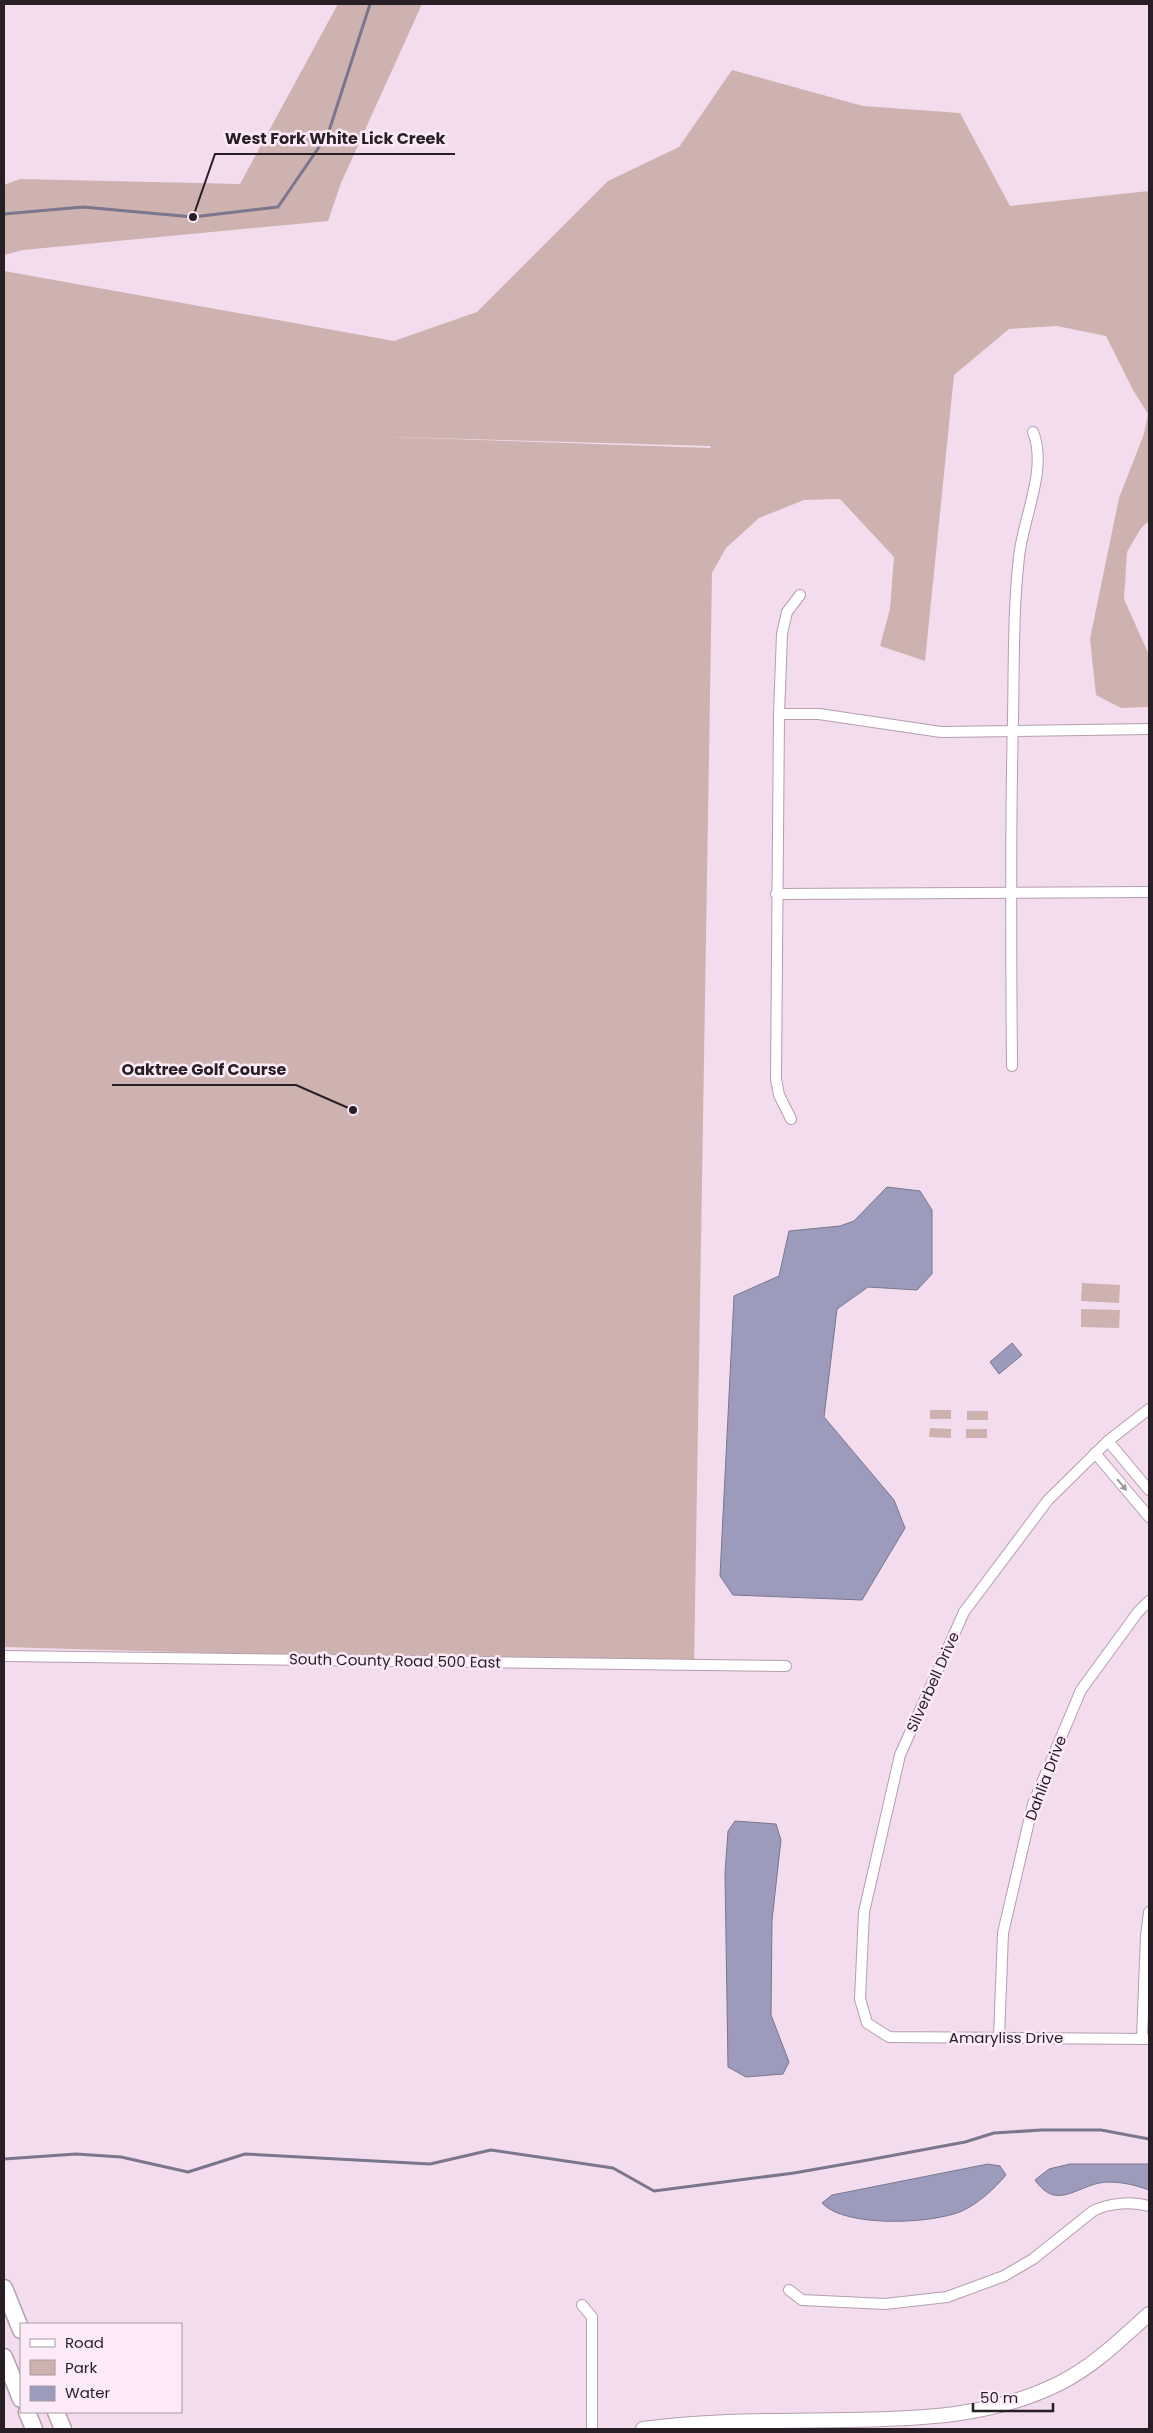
<svg xmlns="http://www.w3.org/2000/svg" width="1153" height="2433" font-family="Poppins,sans-serif">
<style>
.green{fill:#cdb2af;fill-rule:evenodd}
.water{fill:#9d9bbb;stroke:#7a768e}
.lines{fill:none;stroke-linecap:round;stroke-linejoin:round}
.stream{stroke:#7a768e;stroke-width:3}
.minor-casing{stroke:#b49eaf;stroke-width:12}
.tertiary-casing{stroke:#b49eaf;stroke-width:16}
.primary-casing{stroke:#b49eaf;stroke-width:19}
.minor{stroke:#fff;stroke-width:10}
.tertiary{stroke:#fff;stroke-width:14}
.primary{stroke:#fff;stroke-width:16}
.oneway{fill:#9e9a9d}
.labels{text-anchor:middle;stroke-width:5;stroke-linejoin:round;paint-order:stroke}
.street-label{font-size:15px;fill:#271f25;stroke:#fdeaf8}
.leader{fill:none;stroke:#271f25;stroke-width:2}
.callout-dot{fill:#271f25;stroke:#fdeaf8;stroke-width:2}
.callout-label{font-size:16px;text-anchor:middle;font-weight:bold;fill:#271f25;stroke:#fdeaf8;stroke-width:5;stroke-linejoin:round;paint-order:stroke}
</style>
<rect width="100%" height="100%" fill="#f3dced"/>
<!-- green -->
<g class="green">
<path d="M338,4H422L341,183L328,221L23,250L4,255V185L20,179L240,184Z"/>
<path d="M732,70L863,106L960,113L1010,206L1149,191V521L1141,528L1127,552L1124,599L1149,655V707L1121,708L1096,695L1090,639L1119,498L1144,434L1148,414L1133,390L1106,336L1057,326L1009,329L954,375L925,661L880,646L890,609L894,557L840,499L804,500L759,518L726,548L712,573L694,1667L4,1647V271L394,341L477,312L608,181L679,147ZM363,436L710,446L711,447L710,448Z"/>
<path d="M1082,1283L1120,1285L1119,1303L1081,1301Z"/>
<path d="M1081,1309L1120,1310L1119,1328L1081,1327Z"/>
<rect x="930" y="1410" width="21" height="9"/>
<rect x="967" y="1411" width="21" height="9"/>
<path d="M930,1428L951,1429V1438L929,1437Z"/>
<rect x="966" y="1429" width="21" height="9"/>
</g>
<!-- water -->
<g class="water">
<path d="M887,1187L920,1191L932,1210V1274L917,1290L868,1287L837,1309L824,1417L894,1500L905,1528L862,1600L733,1595L720,1576L734,1296L779,1276L789,1231L840,1226L854,1221Z"/>
<path d="M1012,1343L1022,1355L999,1374L990,1362Z"/>
<path d="M735,1821L776,1824L781,1840L772,1920L771,2015L789,2062L783,2074L746,2077L728,2067L725,1873L728,1831Z"/>
<path d="M988,2164L1000,2166L1006,2175C994,2189 979,2203 962,2211C933,2224 844,2228 822,2203L832,2195Z"/>
<path d="M1070,2164H1149V2190C1135,2185 1122,2182 1108,2182C1078,2183 1058,2213 1035,2180L1049,2169Z"/>
</g>
<g class="lines">
<!-- stream -->
<g class="stream">
<path d="M4,214L83,207L193,217L278,207L328,134L370,4"/>
<path d="M4,2159L76,2154L121,2157L188,2172L245,2154L430,2164L491,2150L613,2168L654,2191L794,2173L868,2160L965,2142L994,2133L1042,2130H1101L1149,2139"/>
</g>
<!-- minor casing -->
<g class="minor-casing">
<g id="minor">
<path d="M779,714H819L941,732L1149,729"/>
<path d="M776,894L1149,892"/>
<path d="M1012,1066C1011,950 1010,835 1013,719C1014,665 1013,610 1019,557C1023,518 1048,469 1033,432"/>
<path d="M791,1119L779,1095L776,1079L779,714L782,634L787,612L800,595"/>
<path d="M1149,1409L1108,1441L1048,1500L964,1612L900,1755L864,1912L860,1999L867,2023L889,2037L1149,2039"/>
<path d="M1108,1441L1149,1490"/>
<path d="M1095,1453L1149,1517"/>
<path d="M4,1656L786,1666"/>
<path d="M999,2038L1003,1933L1033,1804L1081,1690L1138,1612L1149,1601"/>
<path d="M1142,2039L1146,1936L1149,1912"/>
<path d="M789,2290L802,2300L885,2304L947,2297L1004,2276L1033,2259L1093,2211C1109,2203 1132,2201 1149,2206"/>
<path d="M582,2305L592,2317V2429"/>
</g>
</g>
<!-- tertiary casing -->
<g class="tertiary-casing">
<path id="tertiary" d="M643,2429C710,2420 778,2421 846,2420C920,2419 992,2417 1060,2383C1094,2366 1121,2339 1149,2314"/>
</g>
<!-- primary casing -->
<g class="primary-casing">
<g id="primary">
<path d="M4,2288L21,2330"/>
<path d="M4,2357L21,2399"/>
<path d="M27,2412L34,2429"/>
<path d="M56,2412L63,2429"/>
</g>
</g>
<!-- minor -->
<use href="#minor" class="minor"/>
<!-- tertiary -->
<use href="#tertiary" class="tertiary"/>
<!-- primary -->
<use href="#primary" class="primary"/>
</g>
<!-- one-way arrows -->
<defs><path id="oneway-solid" d="M-6-.8H1V-3.2L6.5 0L1 3.2V.8H-6Z" transform="scale(1.25)"/></defs>
<use class="oneway" href="#oneway-solid" transform="translate(1122 1485) rotate(50)"/>
<g class="labels">
<!-- street labels -->
<g class="street-label">
<text transform="translate(395 1661) rotate(1)" y="5">South County Road 500 East</text>
<text transform="translate(933 1682) rotate(-66)" y="5">Silverbell Drive</text>
<text transform="translate(1046 1778) rotate(-69)" y="5">Dahlia Drive</text>
<text x="1006" y="2043">Amaryliss Drive</text>
</g>
</g>
<!-- callouts -->
<path class="leader" d="M193 217L215 154H455M353 1110L296 1085H112"/>
<g class="callout-dot">
<circle cx="193" cy="217" r="5"/>
<circle cx="353" cy="1110" r="5"/>
</g>
<g class="callout-label">
<text x="335" y="144">West Fork White Lick Creek</text>
<text x="204" y="1075">Oaktree Golf Course</text>
</g>
<!-- border -->
<rect width="1153" height="2433" fill="none" stroke="#271f25" stroke-width="10"/>
<!-- legend -->
<rect x="20" y="2323" width="162" height="90" fill="#fdeaf8" stroke="#a799a4"/>
<rect x="30" y="2339" width="25" height="8" fill="#ffffff" stroke="#a799a4"/>
<text x="65" y="2348" font-size="15" fill="#271f25">Road</text>
<rect x="30" y="2360" width="25" height="15" fill="#cdb2af" stroke="#a799a4"/>
<text x="65" y="2373" font-size="15" fill="#271f25">Park</text>
<rect x="30" y="2386" width="25" height="15" fill="#9d9bbb" stroke="#a799a4"/>
<text x="65" y="2398" font-size="15" fill="#271f25">Water</text>
<!-- scale -->
<path d="M973 2403v8h80v-8" fill="none" stroke="#271f25" stroke-width="2.5"/>
<text x="980" y="2403" font-size="15" fill="#271f25" stroke="#fdeaf8" stroke-width="4" paint-order="stroke">50 m</text>
</svg>
